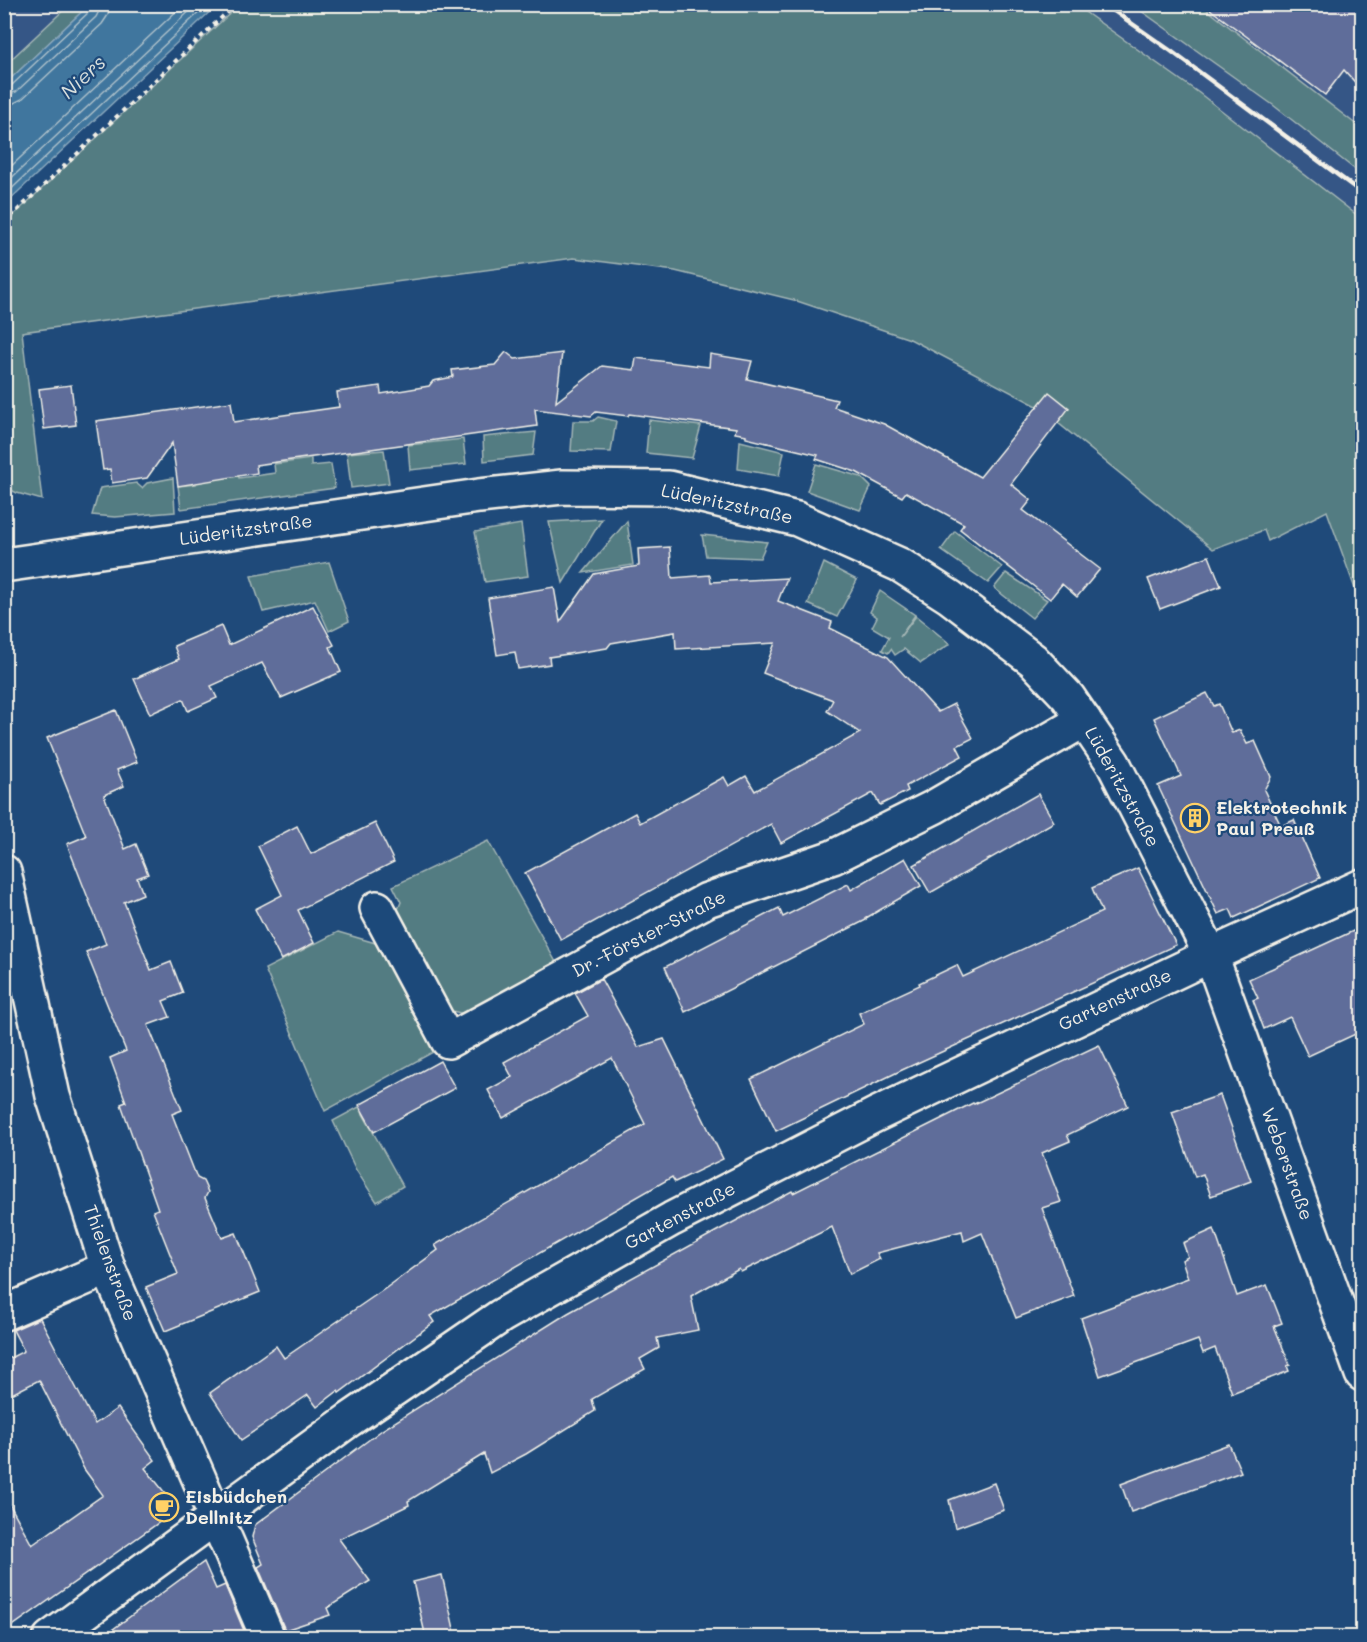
<svg xmlns="http://www.w3.org/2000/svg" width="1367" height="1642" font-family="Mali,sans-serif">
<style>
.built{fill:#365786}
.green{fill:#537b82;stroke:#a4b6b5;stroke-width:1.5}
.water{fill:#41769e;stroke:#89a7bc;stroke-width:1.5}
.lines{fill:none;stroke-linecap:round;stroke-linejoin:round}
.shore{stroke:#acc0ca;stroke-width:1.5}
.building{fill:#5e6d9a;stroke:#f4f1e8;stroke-width:1.5}
.street-casing{stroke:#f4f1e8;stroke-width:38}
.path{stroke:#f4f1e8;stroke-width:4;stroke-dasharray:4.5 4.5;stroke-linecap:butt}
.street{stroke:#1f4a7a;stroke-width:33}
.rail{stroke:#f4f1e8;stroke-width:4.5}
.labels{text-anchor:middle;stroke-width:4.5;stroke-linejoin:round;paint-order:stroke}
.street-label{font-size:18px;fill:#f4f1e8;stroke:#1f4a7a}
.poi-label{font-size:18px;font-weight:bold;fill:#f4f1e8;stroke:#1f4a7a;text-anchor:start}
.water-label{font-size:20px;font-style:italic;fill:#d9dfdd;stroke:#1f4a7a}
</style>
<rect width="100%" height="100%" fill="#1f4a7a"/>
<filter id="ink" filterUnits="userSpaceOnUse"><feTurbulence type="fractalNoise" baseFrequency=".0167" numOctaves="2"/><feDisplacementMap in="SourceGraphic" scale="12" xChannelSelector="R" yChannelSelector="G"/><feConvolveMatrix kernelMatrix="1 2 1 2 8 2 1 2 1" color-interpolation-filters="sRGB"/></filter>
<g filter="url(#ink)">
<!-- built -->
<g class="built">
<path d="M5,5H69L5,65Z"/>
<path d="M1075,5H1133L1273,105L1362,175V219L1199,93Z"/>
<path d="M1201,5H1362V129Z"/>
</g>
<!-- green -->
<g class="green">
<path d="M69,5H89L5,84V65Z"/>
<path d="M239,5H1075L1199,93L1362,219V595L1358,597L1327,511L1268,541L1264,530L1213,549L1037,406L910,339L794,300L675,271L574,258L22,332L42,500L17,493L5,487V223Z"/>
<path d="M1133,5H1201L1362,129V175L1273,105Z"/>
<path d="M598,417L616,421L611,452L571,451L573,421H593Z"/>
<path d="M649,420L701,426L692,458L646,453Z"/>
<path d="M536,432L533,455L484,461L483,437Z"/>
<path d="M463,439L466,464L410,470L408,445Z"/>
<path d="M740,441L784,452L779,476L738,469Z"/>
<path d="M384,450L389,483L351,488L347,453Z"/>
<path d="M311,459V466L331,464L335,488L181,509L178,486L196,484L195,473L237,468L239,478L275,473L274,464Z"/>
<path d="M816,464L861,477L871,487L860,510L807,491Z"/>
<path d="M173,478L175,512L115,517L92,515L100,488L136,483L142,488L147,483Z"/>
<path d="M602,519L563,583L549,522Z"/>
<path d="M627,521L633,565L583,573Z"/>
<path d="M521,524L528,576L485,582L475,532Z"/>
<path d="M955,531L1002,567L988,583L941,550Z"/>
<path d="M702,535L767,542L760,558L706,556Z"/>
<path d="M329,562L349,621L329,631L315,600L263,612L251,576Z"/>
<path d="M824,563L857,580L837,617L808,604Z"/>
<path d="M1006,573L1047,600L1032,618L994,588Z"/>
<path d="M880,591L915,615L900,637L916,616L950,644L921,663L904,649L895,655L891,649L888,653L882,650L889,637L872,627L877,617L870,612Z"/>
<path d="M488,841L557,964L464,1014L441,1008L395,917L401,902L393,886Z"/>
<path d="M338,932L382,945L435,1051L325,1111L265,969Z"/>
<path d="M359,1107L403,1186L377,1202L356,1170L333,1121Z"/>
</g>
<!-- water -->
<path class="water" d="M89,5H217L5,204V84Z"/>
<g class="lines">
<!-- shore -->
<g class="shore">
<path d="M4,88L11,86L90,11L93,4"/>
<path d="M4,95L16,92L96,17L99,11L100,4"/>
<path d="M4,104L14,103L22,99L102,24L108,15L109,4"/>
<path d="M4,173L184,4"/>
<path d="M4,185L197,4"/>
<path d="M4,196L208,4"/>
</g>
</g>
<!-- building -->
<g class="building">
<path d="M1203,4H1362V90L1344,70L1325,95Z"/>
<path d="M506,352L515,359L562,353L556,402L602,366L634,370L636,358L709,367L710,354L752,361L747,379L837,400L834,407L884,424L980,477L1049,392L1069,408L1011,484L1031,500L1023,510L1100,569L1077,597L1062,584L1050,599L960,529L964,524L906,492L902,497L856,472L816,459L818,455L746,438V435L735,433L736,428L629,414L628,416L596,412L591,416L535,409L537,426L256,465L257,473L178,486L172,443L147,478L112,483L110,469L103,470L96,421L231,402L234,422L339,407L337,392L380,386L381,394L429,386L433,381L453,377L452,370L495,365Z"/>
<path d="M71,385L76,425L44,429L39,389Z"/>
<path d="M670,547L672,578L710,575L711,582L787,578L778,601L832,622L830,628L888,657L938,712L954,704L973,738L957,746L962,756L906,786L908,791L880,805L873,793L781,843L771,824L561,940L525,873L635,813L640,823L724,777L729,786L746,776L755,791L860,733L827,711L833,700L763,673L775,643L676,649L675,632L611,643L607,648L549,657L550,664L518,669L515,652L497,655L488,598L554,587L560,622L594,574L639,566L638,549Z"/>
<path d="M1209,556L1221,586L1160,609L1148,579Z"/>
<path d="M313,606L334,645L330,647L341,672L281,698L262,663L211,686L217,698L188,711L183,699L150,714L134,679L179,659L174,646L221,626L229,645Z"/>
<path d="M1207,693L1214,706L1219,704L1232,733L1240,730L1247,744L1255,741L1271,777L1264,790L1281,826L1294,820L1320,878L1234,918L1230,909L1218,914L1158,786L1181,776L1154,718Z"/>
<path d="M116,710L137,762L117,770L124,786L104,795L125,849L136,844L148,874L137,878L143,894L124,902L151,970L171,962L183,993L163,1001L170,1017L148,1025L182,1110L172,1114L197,1178L203,1181L208,1192L205,1198L222,1238L236,1233L260,1292L165,1331L146,1287L178,1274L153,1211L158,1209L121,1104L126,1102L110,1058L126,1051L86,952L106,944L67,844L86,836L47,738Z"/>
<path d="M1038,794L1054,822L930,893L914,865Z"/>
<path d="M375,823L394,862L298,910L314,943L281,960L255,909L282,895L258,846L297,826L311,854Z"/>
<path d="M905,858L921,886L866,918V920L685,1012L665,967L779,908L783,917L848,884L851,890Z"/>
<path d="M1138,868L1176,945L902,1070L776,1131L751,1079L864,1024L859,1013L920,985L919,983L957,965L963,977L1102,912L1092,888Z"/>
<path d="M1362,927V1031L1308,1056L1290,1017L1264,1029L1253,1000L1258,998L1249,979Z"/>
<path d="M601,979L638,1047L664,1039L723,1159L675,1182L672,1177L430,1316L434,1322L339,1393L338,1391L317,1407L308,1395L241,1440L210,1393L276,1346L284,1358L386,1288L438,1250L435,1245L645,1124L612,1058L503,1118L488,1090L512,1077L504,1062L588,1016L575,993Z"/>
<path d="M1099,1045L1128,1106L1067,1135L1070,1141L1042,1153L1061,1202L1042,1208L1074,1296L1016,1318L982,1233L964,1241L962,1231L877,1253L880,1259L850,1274L832,1227L741,1272L739,1269L691,1296L698,1330L657,1338L659,1348L640,1359L645,1369L592,1399L595,1411L526,1454L490,1473L484,1454L408,1501L409,1505L339,1539L370,1581L327,1608L330,1615L285,1630L258,1567L263,1564L252,1537L255,1525L382,1430L568,1313L717,1231L792,1191L793,1193L973,1103L974,1104Z"/>
<path d="M440,1061L455,1088L374,1132L359,1105Z"/>
<path d="M1220,1095L1251,1181L1211,1196L1203,1174L1195,1177L1172,1112Z"/>
<path d="M1214,1229L1237,1296L1267,1285L1282,1323L1274,1326L1290,1365L1287,1366L1289,1371L1232,1393L1215,1348L1203,1353L1198,1340L1100,1376L1081,1318L1188,1278L1182,1260L1188,1257L1183,1243Z"/>
<path d="M40,1318L95,1424L118,1408L155,1460L145,1468L178,1509L4,1632V1494L32,1545L103,1495L84,1469L39,1380L4,1398V1361L24,1351L13,1330Z"/>
<path d="M1229,1444L1241,1472L1131,1512L1121,1484Z"/>
<path d="M994,1483L1004,1510L955,1528L949,1500Z"/>
<path d="M204,1562L216,1589L225,1585L247,1638H101Z"/>
<path d="M442,1575L456,1638H426L413,1582Z"/>
</g>
<g class="lines">
<!-- street casing -->
<g class="street-casing">
<g id="street">
<path d="M4,565L479,496L562,487L669,488L797,519L900,565L950,597L1033,660L1068,697L1113,763L1211,955L1362,1374"/>
<path d="M4,872L53,1096L108,1268L268,1638"/>
<path d="M377,908L448,1041L707,900L833,857L934,807L1084,720"/>
<path d="M4,1313L108,1268"/>
<path d="M50,1638L349,1420L501,1316L672,1219L875,1115L1211,955L1362,886"/>
</g>
</g>
<!-- path -->
<path class="path" d="M4,223L236,4"/>
<!-- street -->
<use href="#street" class="street"/>
<!-- rail -->
<path class="rail" d="M1104,4L1171,51L1362,193"/>
</g>
</g>
<!-- icons -->
<defs>
<g id="building-ring" transform="scale(1.5)"><circle r="9.5" fill="#1f4a7a" stroke="#ffd166" stroke-width="1.5"/><path d="M-4-6H4V6H1V3H-1V6H-4ZM-2.5-4.3h1.7v1.8h-1.7ZM.8-4.3h1.7v1.8H.8ZM-2.5-1h1.7V.8h-1.7ZM.8-1h1.7V.8H.8Z" fill="#ffd166"/></g>
<g id="cafe-ring" transform="scale(1.5)"><circle r="9.5" fill="#1f4a7a" stroke="#ffd166" stroke-width="1.5"/><path d="M-5.5-4.5H6V0H3Q3 3.5 0 3.5H-2.5Q-5.5 3.5-5.5 0ZM3-3.2v2h1.7v-2ZM-6 4.5H4V6H-6Z" fill="#ffd166"/></g>
</defs>
<g fill-rule="evenodd">
<use href="#building-ring" x="1195" y="818"/>
<use href="#cafe-ring" x="164" y="1507"/>
</g>
<g class="labels">
<!-- street labels -->
<g class="street-label">
<text transform="translate(727 504) rotate(12)" y="6">Lüderitzstraße</text>
<text transform="translate(246 530) rotate(-8)" y="6">Lüderitzstraße</text>
<text transform="translate(1122 787) rotate(61)" y="6">Lüderitzstraße</text>
<text transform="translate(649 934) rotate(-27)" y="6">Dr.-Förster-Straße</text>
<text transform="translate(1115 1000) rotate(-25)" y="6">Gartenstraße</text>
<text transform="translate(1287 1164) rotate(70)" y="6">Weberstraße</text>
<text transform="translate(680 1216) rotate(-28)" y="6">Gartenstraße</text>
<text transform="translate(110 1263) rotate(70)" y="6">Thielenstraße</text>
</g>
<!-- poi labels -->
<g class="poi-label">
<text x="1216" y="814">Elektrotechnik<tspan x="1216" dy="21">Paul Preuß</tspan></text>
<text x="185" y="1503">Eisbüdchen<tspan x="185" dy="21">Dellnitz</tspan></text>
</g>
<!-- water labels -->
<g class="water-label">
<text transform="translate(83 77) rotate(-43)" y="7">Niers</text>
</g>
</g>
<!-- margin -->
<rect width="1367" height="1642" fill="none" stroke="#1f4a7a" stroke-width="24"/>
<rect x="12" y="12" width="1343" height="1618" fill="none" stroke="#f4f1e8" stroke-width="2" filter="url(#ink)"/>
</svg>
